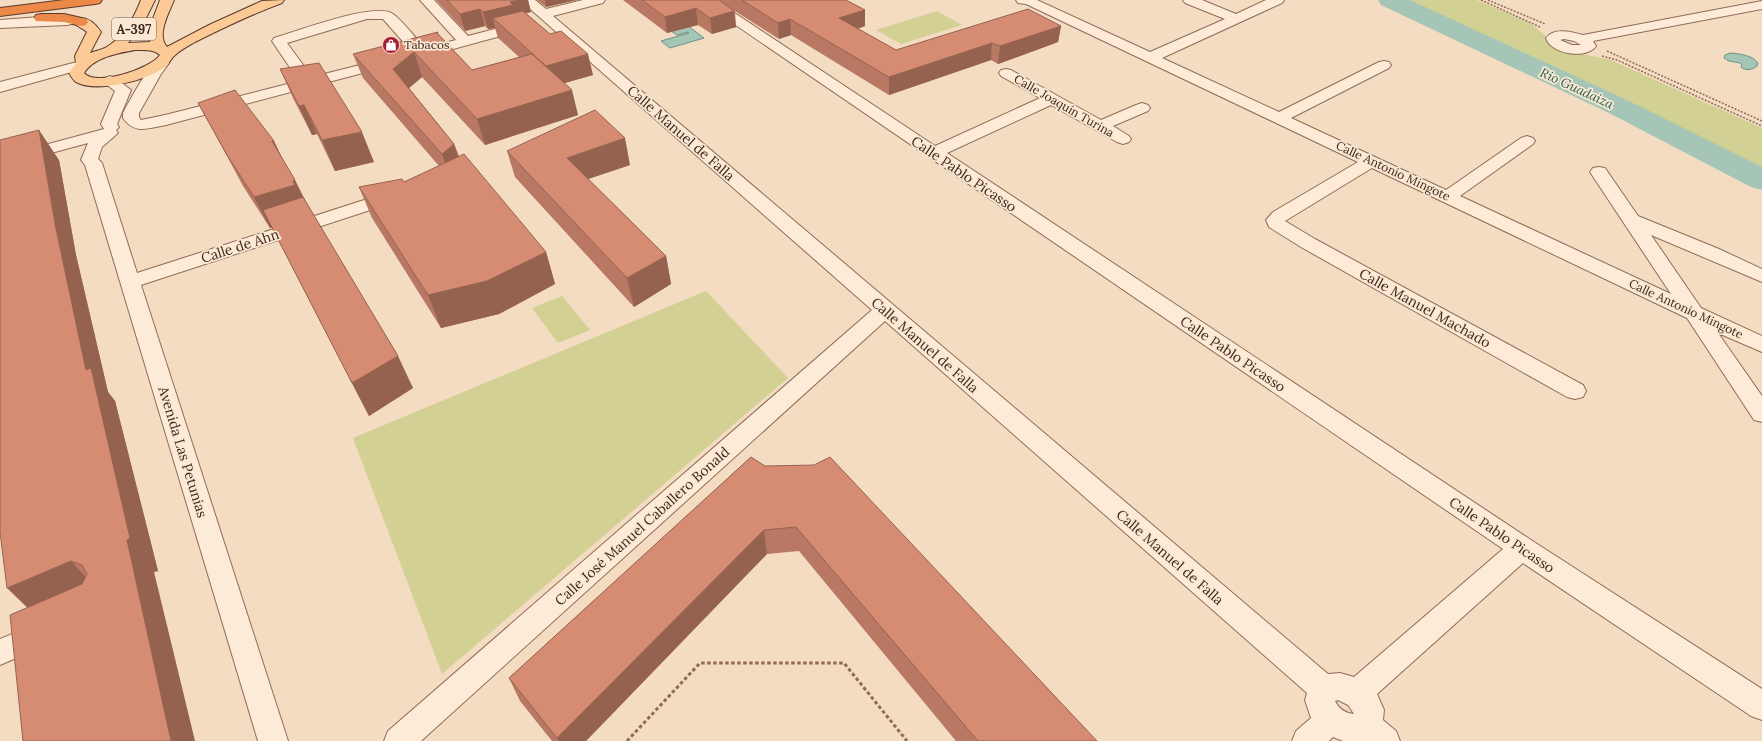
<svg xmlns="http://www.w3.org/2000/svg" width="1762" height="741" font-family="Lora,serif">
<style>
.green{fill:#d3d094}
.water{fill:#a5c6b6;stroke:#6a9583}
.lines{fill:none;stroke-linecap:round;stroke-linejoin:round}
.river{fill:#a5c6b6;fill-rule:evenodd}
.minor-casing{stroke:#906b56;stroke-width:2}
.major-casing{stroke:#5d3a2b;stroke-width:2}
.highway-casing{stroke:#5d3a2b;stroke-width:2}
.path-far1{stroke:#906b56;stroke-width:1.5;stroke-dasharray:2 1.5;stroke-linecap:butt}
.path{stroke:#906b56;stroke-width:3;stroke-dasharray:3.5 2.5;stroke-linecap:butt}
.minor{fill:#fdebd7;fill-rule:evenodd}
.major{fill:#fbca96;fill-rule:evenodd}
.highway{fill:#ec8949;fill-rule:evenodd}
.wall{fill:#b87863}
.shaded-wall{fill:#966250}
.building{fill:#d68c73;stroke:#966250}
.labels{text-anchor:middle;stroke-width:3.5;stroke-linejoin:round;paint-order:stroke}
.far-poi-label{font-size:12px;fill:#3e271c;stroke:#fae8d3;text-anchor:start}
.far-street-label{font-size:12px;fill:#3e271c;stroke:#fae8d3}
.shield{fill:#fae8d3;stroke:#766153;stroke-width:1}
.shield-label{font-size:13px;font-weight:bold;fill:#3e271c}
.far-water-label{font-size:13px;font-style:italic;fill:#2a5f53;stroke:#fae8d3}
.street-label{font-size:14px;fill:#3e271c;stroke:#fae8d3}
</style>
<rect width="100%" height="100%" fill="#f3dcc2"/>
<!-- green -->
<g class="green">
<path d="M1408,0H1477L1530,23L1545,35L1548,43L1560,49L1611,60L1762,128V167L1529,55Z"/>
<path d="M937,11L962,25L901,44L876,30Z"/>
<path d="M706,291L788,378L442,674L353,438Z"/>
<path d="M562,296L590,330L558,343L532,308Z"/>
</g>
<!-- water -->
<g class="water">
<path d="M688,26L704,38L670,48L661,41L689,33L688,32L677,35L671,31Z"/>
<path d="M1730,53C1740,54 1752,55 1758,63L1757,66C1753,70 1745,71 1741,67L1742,65L1740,63L1729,61L1724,58L1725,55Z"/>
</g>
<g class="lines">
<!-- river -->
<path class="river" d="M1378,0H1410L1629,101L1762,167V190L1751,187L1609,113L1381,5Z"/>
<!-- minor casing -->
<g class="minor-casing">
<g id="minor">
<path d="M420,0H434L468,36L525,21L530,22L532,25L530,28L420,58L415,57L413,53L383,19H367L287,43L312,77L388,58L393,59L395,62L393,65L166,125C148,128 135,135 123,118V113C129,102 149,64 158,60C161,58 164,59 167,60L169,63L161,74L139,113V117L141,120L165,115L299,81L272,41L274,38C296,32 376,1 393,14C403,21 416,39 425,48L456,40Z"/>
<path d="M520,0H535L546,9L583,0H605L603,3L553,16L1328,674L1340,673L1354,677L1503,549L699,0H715L935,146L1040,98L1001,76L999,73L1001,70L1006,69L1011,70L1101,120L1136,105L1142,103L1148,105L1150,108L1148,111L1113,126L1129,136L1131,139L1129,142L1123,144L1117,142L1051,105L947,153L1531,540L1762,689V720L1751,716L1523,563L1377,694L1384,710L1383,720L1396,731L1400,741H1343L1333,737L1329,741H1292L1296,731L1311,718L1305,700L1307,693L885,321L421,741H384L388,731L872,310ZM1338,700L1348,705L1354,714C1345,713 1339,709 1335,701Z"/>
<path d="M1016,0H1037L1150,52L1225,19L1185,3L1183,0H1202L1236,14L1266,0H1284L1282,3L1162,58L1279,112L1379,62L1384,61L1389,62L1391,65L1389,68L1291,118L1446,190L1521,138L1527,136L1533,138L1535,141L1533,144L1460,196L1671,294L1590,172L1593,168L1599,167L1605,168L1638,216L1719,249L1762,269V282L1651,235L1701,308L1762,336V352L1718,333L1762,396V422L1754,420L1687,318L1372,168L1285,221L1315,239L1583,385L1586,391L1583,397L1575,399L1567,397L1301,247L1269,227L1266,220L1273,212L1358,162L1026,4L1018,3Z"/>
<path d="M1762,1V9L1593,41L1596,46C1587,60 1550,54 1546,38C1554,27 1572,32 1583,35ZM1564,39L1574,41L1581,45H1572L1560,40Z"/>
<path d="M40,17L72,18L74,21L72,24L67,25L0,28V20Z"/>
<path d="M81,61L86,62L88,65L86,68L0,92V82Z"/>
<path d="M110,76L115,78L131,90L117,124L119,127L116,130L118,133L102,147L98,159L102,163L137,273L389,192L395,191L401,192L404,196L401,200L141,285L288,741H258L85,165L81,160L88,143L0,167V157L104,129L101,124L115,91L102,81L105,78Z"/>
<path d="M41,622L51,625L55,634L51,643L0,665V639Z"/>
</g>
</g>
<!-- major casing -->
<g class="major-casing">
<path id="major" d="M141,0H155L144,22L128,43L150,42L148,32L160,0H174C169,13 156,35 167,47L209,25L262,1L284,0L282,3C252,14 223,28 195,42C188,46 180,50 174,56C170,60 168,66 162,69C144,81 96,93 76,82C73,80 71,76 69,73L76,63L75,56L87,32C83,28 77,27 74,22L76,19C87,16 95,23 101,32L90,53C95,51 101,50 105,48C123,38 134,18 141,0ZM135,50C145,50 153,49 160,55C150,69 96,87 84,73C94,57 118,53 135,50Z"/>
</g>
<!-- highway casing -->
<g class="highway-casing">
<g id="highway">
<path d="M64,0H102L100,3L95,4L0,16V8Z"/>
<path d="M41,14H64L86,19L88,22L86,25L81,26L64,22L36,21L34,18L36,15Z"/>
</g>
</g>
<!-- path-far1 -->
<g class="path-far1">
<path d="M1481,0L1540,27"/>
<path d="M1488,0L1545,24"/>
<path d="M1607,51L1762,121"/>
<path d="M1602,56L1617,60L1762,126"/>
</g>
<!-- path -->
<path class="path" d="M627,741L700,663H844L907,741"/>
<!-- minor -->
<use href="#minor" class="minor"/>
<!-- major -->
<use href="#major" class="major"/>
<!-- highway -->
<use href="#highway" class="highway"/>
</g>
<!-- wall -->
<g class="wall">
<path d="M436,0H528L531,12L526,13L593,75L564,83L578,115L485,145L422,77L409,88L454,144L459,156L546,252L555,284L499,314L441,328L372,218L359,187L404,182L439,166L363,78L353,54L438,32L439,35L472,70L519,57L498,38L495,28L488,29L485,26L465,31Z"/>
<path d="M537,0H577L546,7Z"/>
<path d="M623,0H846L865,10V26L858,29L896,50L1061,26L1058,42L998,64L991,60L889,95L791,35L779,39L735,11L736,27L712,34L698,25L667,33Z"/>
<path d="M280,69L374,162L335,171L317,134L312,135L293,98Z"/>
<path d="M198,103L274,141L281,156L307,204L413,388L369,416L272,228H270L243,186L214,132Z"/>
<path d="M507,151L630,165L588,179L666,256L671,284L634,307L515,177Z"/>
<path d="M59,160L76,255L108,392L115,401L158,571L154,572L27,608Z"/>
<path d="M751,457L1097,741H956L799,551L767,554L586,741H552L520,701L509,678Z"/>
</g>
<!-- shaded-wall -->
<g class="shaded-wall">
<path d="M514,0H528L531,12L520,15L493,18L495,28L488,29L483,12L510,2Z"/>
<path d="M545,0H577L546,7Z"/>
<path d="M696,8L698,25L667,33L665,17Z"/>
<path d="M480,9L485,26L465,31L460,14Z"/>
<path d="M865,10V26L840,34L839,18Z"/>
<path d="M734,11L736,27L712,34L710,18Z"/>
<path d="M790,19L791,35L779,39L778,23Z"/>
<path d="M1061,26L1058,42L998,64L1000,46Z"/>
<path d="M992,43L991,60L889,95V77Z"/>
<path d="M414,52L422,77L402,94L393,69Z"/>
<path d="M588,54L593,75L551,87L546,66Z"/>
<path d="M572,90L578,115L485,145L477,119Z"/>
<path d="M304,105L317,134L312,135L299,106Z"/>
<path d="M39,130L59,160L76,255L108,392L115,401L158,571L154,572L195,741H171L86,370L55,224Z"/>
<path d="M362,132L374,162L335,171L322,140Z"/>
<path d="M625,138L630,165L573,184L567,158Z"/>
<path d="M272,141H274L288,171Z"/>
<path d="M454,144L463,170L451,180L442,154Z"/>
<path d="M295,180L310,210L270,228L254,197Z"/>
<path d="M546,252L555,284L499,314L441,328L428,295Z"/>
<path d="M666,256L671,284L634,307L627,278Z"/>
<path d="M398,356L413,388L369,416L352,383Z"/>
<path d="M764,530L767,554L586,741H559L557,738Z"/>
<path d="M71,561L101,594L40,620L7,588Z"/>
</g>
<!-- building -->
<g class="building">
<path d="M447,0H515L516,1L510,2L513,5L483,12L480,9L460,14Z"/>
<path d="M642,0H719L734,11L710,18L696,8L665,17Z"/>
<path d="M742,0H846L865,10L839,18L896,50L1028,9L1061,26L1000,46L992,43L889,77L790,19L778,23Z"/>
<path d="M523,11L550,34L561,31L588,54L546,66L493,18Z"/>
<path d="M438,32L437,33L472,70L532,54L572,90L477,119L414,52L393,69L454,144L442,154L353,54Z"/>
<path d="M319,63L362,132L322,140L304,105L299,106L280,69Z"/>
<path d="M235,90L274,141H272L295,180L293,181L295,185L254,197L227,155L198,103Z"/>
<path d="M595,110L625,138L567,158L666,256L627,278L507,151Z"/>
<path d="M39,130L55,224L86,370L91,368L130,538L127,540L171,741H23L10,615L82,584L87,574L82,565L71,561L7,588L0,532V140Z"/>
<path d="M464,154L546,252L487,281L428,295L359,187L402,179L404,182Z"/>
<path d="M303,197L398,356L352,383L263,210Z"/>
<path d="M751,457L765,466L814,465L830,457L1097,741H978L796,527L764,530L557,738L509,678Z"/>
</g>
<!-- icons -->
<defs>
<g id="shop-disc" transform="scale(0.9)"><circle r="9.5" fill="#a71f37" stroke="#fae8d3"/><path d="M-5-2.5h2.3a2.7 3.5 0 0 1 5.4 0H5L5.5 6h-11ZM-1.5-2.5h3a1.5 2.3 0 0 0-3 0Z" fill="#fff"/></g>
</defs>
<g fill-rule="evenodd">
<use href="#shop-disc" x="391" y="45"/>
</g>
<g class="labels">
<!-- far-poi labels -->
<g class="far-poi-label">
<text x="404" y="49">Tabacos</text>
</g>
<!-- far-street labels -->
<g class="far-street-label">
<text transform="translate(1064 106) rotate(30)" y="4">Calle Joaquín Turina</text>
<text transform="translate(1393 171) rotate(25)" y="4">Calle Antonio Mingote</text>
<text transform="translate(1686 309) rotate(25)" y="4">Calle Antonio Mingote</text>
</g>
<!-- shield labels -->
<rect class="shield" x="112" y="18" width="44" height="22" rx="3"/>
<g class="shield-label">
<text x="134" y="34">A-397</text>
</g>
<!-- far-water labels -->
<g class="far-water-label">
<text transform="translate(1577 88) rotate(25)" y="5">Rio Guadaiza</text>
</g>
<!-- street labels -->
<g class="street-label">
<text transform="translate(681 133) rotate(41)" y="5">Calle Manuel de Falla</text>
<text transform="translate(964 174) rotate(34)" y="5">Calle Pablo Picasso</text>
<text transform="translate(240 246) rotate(-18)" y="5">Calle de Ahn</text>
<text transform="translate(1425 308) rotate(29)" y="5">Calle Manuel Machado</text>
<text transform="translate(925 345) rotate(41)" y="5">Calle Manuel de Falla</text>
<text transform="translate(1233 354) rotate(34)" y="5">Calle Pablo Picasso</text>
<text transform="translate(183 452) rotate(73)" y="5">Avenida Las Petunias</text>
<text transform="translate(642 526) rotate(-42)" y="5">Calle José Manuel Caballero Bonald</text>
<text transform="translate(1502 535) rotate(34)" y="5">Calle Pablo Picasso</text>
<text transform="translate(1170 557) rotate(41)" y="5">Calle Manuel de Falla</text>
</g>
</g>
</svg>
